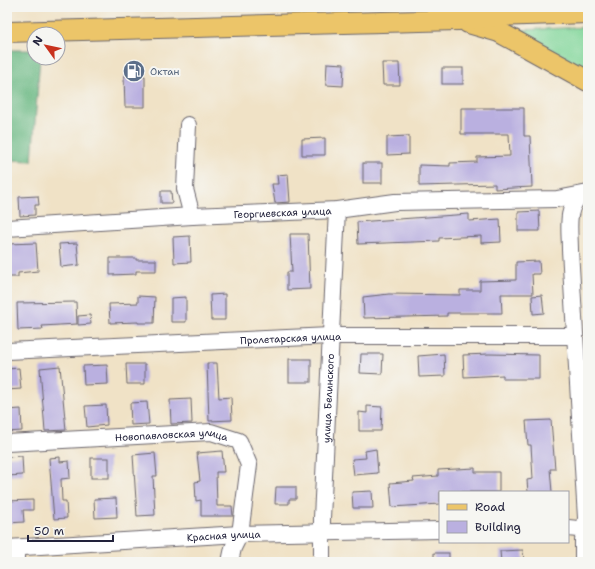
<svg xmlns="http://www.w3.org/2000/svg" width="595" height="569" font-family="'Shantell Sans',sans-serif">
<style>
.green{fill:#80d699;stroke:#517c6a}
.forest{fill:#68b781;stroke:#456c5e}
.building{fill:#bab0e0}
.lines{fill:none;stroke-linecap:round;stroke-linejoin:round}
.minor-casing{stroke:#6a656c;stroke-width:18}
.major-casing{stroke:#6a656c;stroke-width:22}
.minor{stroke:#fff;stroke-width:16}
.major{stroke:#ecc569;stroke-width:20}
.labels{text-anchor:middle;stroke-width:4;stroke-linejoin:round;paint-order:stroke}
.service-label{font-size:10px;fill:#4e5e75;stroke:#f6f6f2;text-anchor:start}
.street-label{font-size:10px;fill:#22223b;stroke:#f6f6f2}
</style>
<rect width="100%" height="100%" fill="#f6f6f2"/>
<filter id="ink" filterUnits="userSpaceOnUse"><feTurbulence type="fractalNoise" baseFrequency=".025" numOctaves="2"/><feDisplacementMap in="SourceGraphic" scale="8" xChannelSelector="R" yChannelSelector="G"/><feConvolveMatrix kernelMatrix="1 2 1 2 8 2 1 2 1" color-interpolation-filters="sRGB"/></filter>
<filter id="wash" filterUnits="userSpaceOnUse"><feTurbulence type="fractalNoise" baseFrequency=".012" numOctaves="4" result="noise"/><feDisplacementMap in="SourceGraphic" scale="16" xChannelSelector="R" yChannelSelector="G"/><feGaussianBlur stdDeviation="0.9" result="paint"/><feColorMatrix in="noise" values="0 0 0 0 0 0 0 0 0 0 0 0 0 0 0 0 0 1.4 0 .05"/><feComposite in="paint" operator="in"/></filter>
<g filter="url(#wash)">
<rect width="100%" height="100%" fill="#f0e2c6"/>
<!-- green -->
<path class="green" d="M588,27V75L517,37L519,30Z"/>
<!-- forest -->
<path class="forest" d="M7,50H34V58H40L32,161L7,160Z"/>
<g id="blocks">
<!-- building -->
<g class="building">
<path d="M327,63L344,64L343,86L326,85Z"/>
<path d="M382,63H399L400,85H383Z"/>
<rect x="442" y="68" width="21" height="16"/>
<path d="M124,76H145V107H125Z"/>
<path d="M461,108H524V136H530L532,187L495,189V184L419,186V165L450,166V163L477,162V157L510,156L509,134H461Z"/>
<path d="M409,136V154L387,155V137Z"/>
<path d="M325,138V155H302V139Z"/>
<rect x="363" y="163" width="19" height="20"/>
<path d="M288,174L290,202L275,203L272,184H278L277,175Z"/>
<path d="M161,191H171L172,203H161Z"/>
<path d="M38,196L39,205H35V215L20,216L19,197Z"/>
<path d="M539,211L540,231H518V212Z"/>
<path d="M469,214V221L500,219L501,242L481,243V236L439,238V241L358,244L357,222Z"/>
<path d="M290,234H308L310,289L287,290V272H292Z"/>
<path d="M190,236L191,262L174,263L173,237Z"/>
<path d="M36,243L38,271L18,273V277H7V244Z"/>
<path d="M77,243L79,265L61,267L59,244Z"/>
<path d="M110,258H136V260H156V271H136V274L110,275Z"/>
<path d="M539,261L540,274H532L533,294H501L502,313H447V316L364,318L363,297L389,294L460,295V290H480V281L516,280V262Z"/>
<path d="M225,294V320H211L210,295Z"/>
<path d="M542,295L544,313L533,314L532,296Z"/>
<path d="M138,296L155,297L154,323H138V322L110,323L109,304L138,303Z"/>
<path d="M186,297V322H171V298Z"/>
<path d="M76,302L77,324L42,326L43,329L18,330L17,303Z"/>
<path d="M90,315L91,324L78,325V316Z"/>
<path d="M361,354H383L382,374L360,373Z"/>
<path d="M444,354L445,376L419,377L418,356Z"/>
<path d="M489,354L539,355V379H503V375L464,377L463,355Z"/>
<rect x="289" y="359" width="22" height="23"/>
<path d="M207,363H217L219,398L231,397L232,420L209,421Z"/>
<path d="M126,364H145V384H127Z"/>
<path d="M107,365L108,384L84,385L83,366Z"/>
<path d="M60,366L66,430L45,431L40,368Z"/>
<path d="M19,368L21,389L7,390V369Z"/>
<path d="M191,399L192,423L171,424L170,400Z"/>
<path d="M147,402L149,424L131,425L130,403Z"/>
<path d="M106,405L107,425L87,427L85,406Z"/>
<path d="M367,406L382,407L381,431H359V412L367,413Z"/>
<path d="M21,409L22,431L7,432V410Z"/>
<path d="M551,420L555,469H550L552,492H528L527,480L533,479L531,445H528L526,421Z"/>
<path d="M376,449L378,473L354,475L352,459L366,458L365,451Z"/>
<path d="M222,451L224,472H216L217,506H232L233,516H201V500L196,501L195,482L200,481L197,453Z"/>
<path d="M155,453L157,476H153L155,515L137,516L133,455Z"/>
<path d="M22,456L23,475L7,476V457Z"/>
<path d="M60,457V462L69,461L70,478L61,479L62,501H66L67,518L54,519L49,458Z"/>
<rect x="91" y="458" width="18" height="20"/>
<path d="M475,468V472H499V492H440V504L392,507L390,483L414,481L413,478L438,476V470Z"/>
<path d="M276,487H296V499H289V504H275Z"/>
<path d="M372,491L373,508H353L352,492Z"/>
<path d="M116,498L117,517L95,518L94,499Z"/>
<path d="M33,500V510H23L24,522L7,523V501Z"/>
<path d="M523,550L524,562H501L500,551Z"/>
<rect x="434" y="553" width="15" height="9"/>
</g>
</g>
</g>
<g filter="url(#ink)">
<use href="#blocks" fill-opacity="0" stroke="#6a656c" stroke-width="1"/>
<g class="lines">
<!-- minor casing -->
<g class="minor-casing">
<g id="minor">
<path d="M188,125L185,189L192,216"/>
<path id="s1" d="M7,228L192,216L337,210L395,202L557,199L588,193"/>
<path id="s2" d="M7,351L330,336H575"/>
<path id="s3" d="M7,443L211,432L239,441L249,465L240,534L233,548L230,562"/>
<path d="M568,528L588,530"/>
<path id="s4" d="M7,548L240,534L440,530"/>
<path d="M16,548V562"/>
<path id="s5" d="M322,562V518L337,210"/>
<path d="M583,562V540L586,518L570,250C570,230 565,208 581,195H585"/>
</g>
</g>
<!-- major casing -->
<g class="major-casing">
<g id="major">
<path d="M468,23L499,32L588,81"/>
<path d="M7,32L458,20L498,16L588,13"/>
</g>
</g>
<!-- minor -->
<use href="#minor" class="minor"/>
<!-- major -->
<use href="#major" class="major"/>
</g>
</g>
<!-- icons -->
<defs>
<g id="fuel-disc" transform="scale(1.15)"><circle r="9.5" fill="#5c6f8a" stroke="#f6f6f2"/><path d="M-5.5-6h7V0h2V4h1.3V-2.5L3-4.5l.8-.8L6-3V5H2.5V1h-1V6h-7ZM-4.2-4.7v3.2H.2V-4.7Z" fill="#fff"/></g>
</defs>
<g fill-rule="evenodd">
<use href="#fuel-disc" x="134" y="71"/>
</g>
<g class="labels">
<!-- service labels -->
<g class="service-label">
<text x="150" y="75">Октан</text>
</g>
<!-- street labels -->
<g class="street-label">
<text dy="4" stroke="none"><textPath href="#s1" startOffset="276">Георгиевская улица</textPath></text>
<text dy="4" stroke="none"><textPath href="#s2" startOffset="284">Пролетарская улица</textPath></text>
<text dy="4" stroke="none"><textPath href="#s5" startOffset="164">улица Белинского</textPath></text>
<text dy="4" stroke="none"><textPath href="#s3" startOffset="165">Новопавловская улица</textPath></text>
<text dy="4" stroke="none"><textPath href="#s4" startOffset="217">Красная улица</textPath></text>
</g>
</g>
<!-- margin -->
<rect width="595" height="569" fill="none" stroke="#f6f6f2" stroke-width="24"/>
<!-- legend -->
<rect x="439" y="491" width="130" height="52" fill="#f6f6f2" stroke="#a1a1a9"/>
<rect x="447" y="504" width="20" height="6" fill="#ecc569" stroke="#a1a1a9"/>
<text x="475" y="511" font-size="12" fill="#22223b">Road</text>
<rect x="447" y="521" width="20" height="12" fill="#bab0e0" stroke="#a1a1a9"/>
<text x="475" y="531" font-size="12" fill="#22223b">Building</text>
<!-- north arrow -->
<g transform="translate(46 46) rotate(303)"><circle r="19" fill="#f6f6f2" stroke="#a1a1a9"/>
<path d="M0-3L7 15L0 10L-7 15Z" fill="#c8321e"/>
<text y="-6" font-size="11" font-weight="bold" text-anchor="middle" fill="#22223b">N</text>
</g>
<!-- scale -->
<path d="M28 535v6h85v-6" fill="none" stroke="#22223b" stroke-width="2"/>
<text x="34" y="535" font-size="12" fill="#22223b" stroke="#f6f6f2" stroke-width="3" paint-order="stroke">50 m</text>
</svg>
